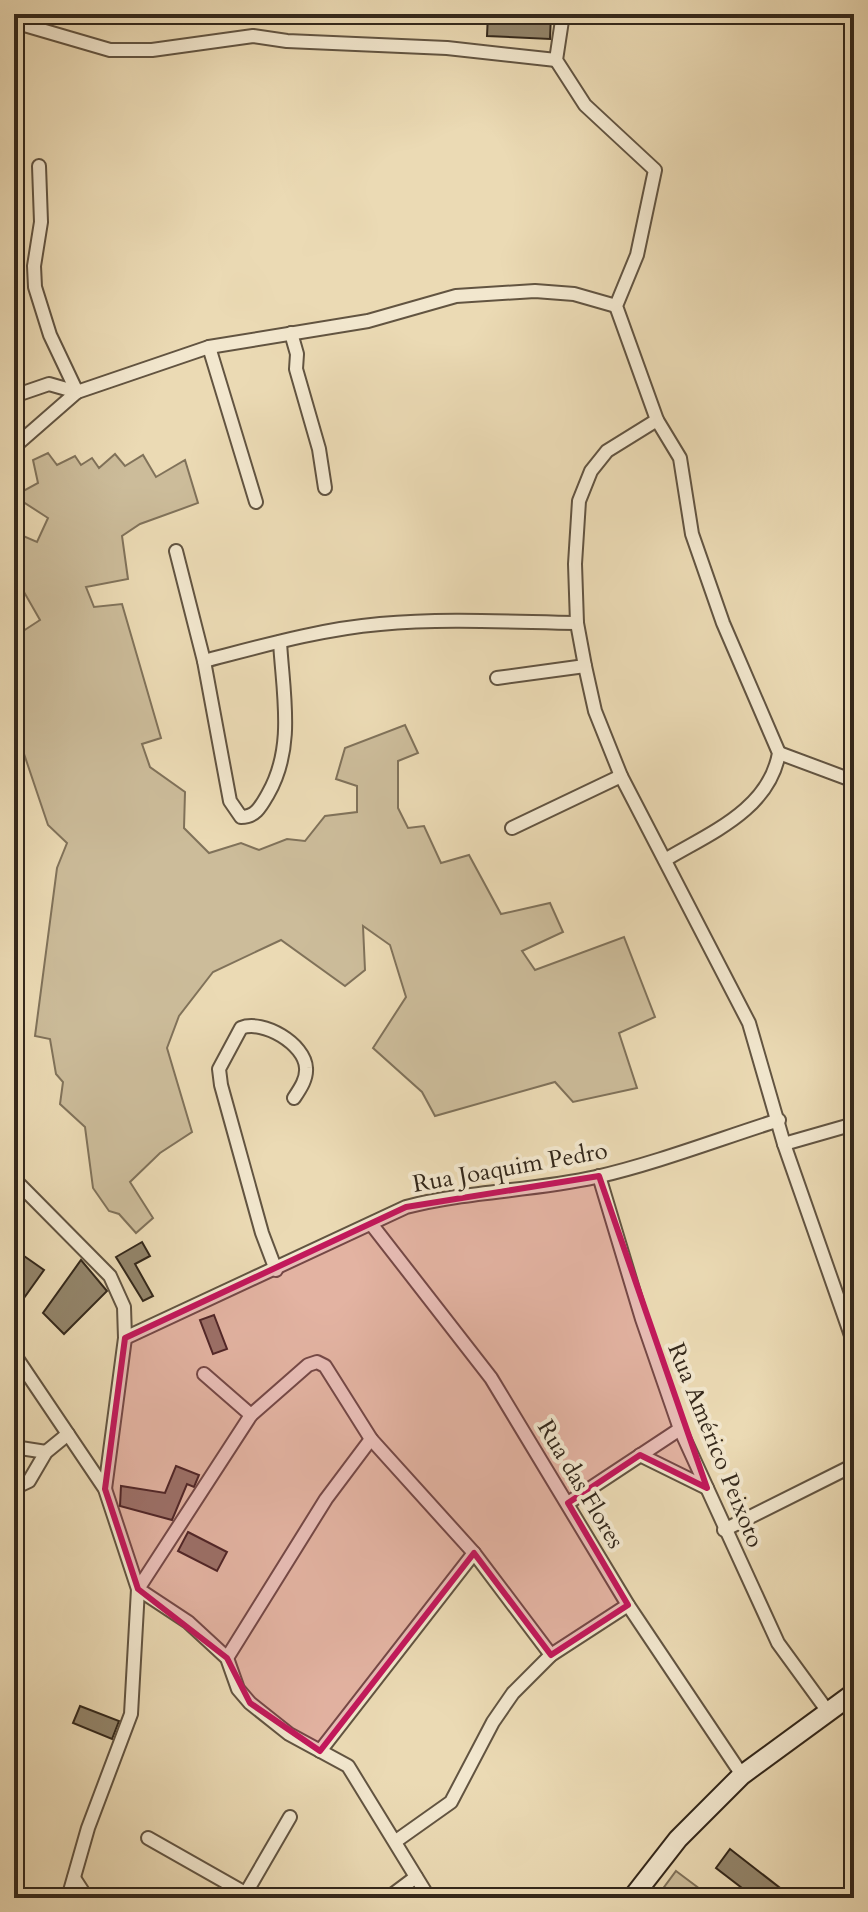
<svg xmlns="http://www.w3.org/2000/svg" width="868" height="1912" font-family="Cardo,serif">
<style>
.green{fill:#ccbc9a;stroke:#80725a;stroke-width:2}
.building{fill:#93856b;stroke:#34281b;stroke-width:2}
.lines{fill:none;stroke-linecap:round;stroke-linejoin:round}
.minor-casing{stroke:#625441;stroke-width:16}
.secondary-casing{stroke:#34281b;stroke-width:22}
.minor{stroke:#f2e7ce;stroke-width:12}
.secondary{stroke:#f2e7ce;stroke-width:18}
.marked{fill:#c2185b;fill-opacity:0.2;stroke:#c2185b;stroke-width:6;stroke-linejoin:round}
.labels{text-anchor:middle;stroke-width:8;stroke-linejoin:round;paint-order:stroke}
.street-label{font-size:24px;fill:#34281b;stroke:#f2e7ce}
</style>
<rect width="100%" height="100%" fill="#ebdab4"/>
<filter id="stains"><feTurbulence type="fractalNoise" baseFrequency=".0025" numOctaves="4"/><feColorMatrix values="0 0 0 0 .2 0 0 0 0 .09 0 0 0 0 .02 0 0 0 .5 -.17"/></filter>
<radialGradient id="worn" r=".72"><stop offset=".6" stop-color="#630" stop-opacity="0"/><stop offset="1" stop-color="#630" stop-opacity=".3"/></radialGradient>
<!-- green -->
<g class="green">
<path d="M48,453L57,465L75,456L81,465L92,458L99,468L115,454L125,466L143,455L156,477L185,460L198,503L140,524L122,536L128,579L86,587L94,607L122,604L161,738L142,744L150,767L185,792L184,828L209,853L241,843L259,850L287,839L305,841L325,816L357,812V786L336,779L345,748L405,725L418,753L398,761V808L408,828L424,826L441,863L469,855L501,914L550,903L563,932L522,951L535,970L624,937L655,1017L619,1033L637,1088L573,1102L555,1082L435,1116L422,1092L373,1048L406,997L390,945L363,926L365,970L345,986L281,940L213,972L179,1016L167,1048L192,1132L160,1153L130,1182L153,1218L136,1233L119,1214L109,1211L93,1188L85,1127L60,1104L63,1082L56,1074L50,1039L35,1036L57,868L67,843L48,825L20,742L14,637L40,620L24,592L14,593V532L37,542L48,518L14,496L38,483L33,460Z"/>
<path d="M676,1871L712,1898H656Z"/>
</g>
<!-- building -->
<g class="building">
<path d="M488,14H551L550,39L487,36Z"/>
<path d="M142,1242L150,1256L135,1264L153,1296L143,1301L116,1257Z"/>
<path d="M14,1249L44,1270L14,1312Z"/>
<path d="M81,1260L107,1291L64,1334L43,1313Z"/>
<path d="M214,1315L227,1349L213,1354L200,1320Z"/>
<path d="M176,1466L199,1475L194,1487L187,1484L172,1520L120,1506L121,1486L165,1493Z"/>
<path d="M188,1532L227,1552L217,1571L178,1551Z"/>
<path d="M80,1706L119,1721L112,1739L73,1723Z"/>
<path d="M730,1849L793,1898H755L716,1868Z"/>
</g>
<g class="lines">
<!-- minor casing -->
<g class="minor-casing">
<g id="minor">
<path d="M563,14L556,60L585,105L655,170L637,255L616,306L657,420L680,458L692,534L723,623L779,753C769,810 710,833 665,860"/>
<path d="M14,22L110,50H152L253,36L287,41L447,48L556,60"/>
<path d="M39,166L41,222L34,266L35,287L50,335L77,392"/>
<path d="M291,333L297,354L296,369L319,449L325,488"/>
<path d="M209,347L256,502"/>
<path d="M14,396L49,384L77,392"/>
<path d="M657,420L607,451L591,471L579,501L575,564L577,623L585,666L595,711L621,776L749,1023L784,1144L854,1344"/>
<path d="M14,447L77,392L209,347L368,321L456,296L535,291L574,294L616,306"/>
<path d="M176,551L204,661L230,801L241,817C256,817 261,806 268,794C295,747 283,694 280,642"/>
<path d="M204,661C262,646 321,629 380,624C445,618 512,622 577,623"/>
<path d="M497,678L585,666"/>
<path d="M779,753L854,781"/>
<path d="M512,828L621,776"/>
<path d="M784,1144L854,1124"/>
<path d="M599,1176L642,1319L680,1429L778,1643L829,1713"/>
<path d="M14,1179L110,1276L124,1307L125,1338L105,1489"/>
<path d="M372,1225L491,1378L628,1605L742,1775"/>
<path d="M276,1270L262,1233L221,1085L219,1069L241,1028C263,1019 305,1044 306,1068C307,1079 300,1089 294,1098"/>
<path d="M125,1338L406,1207C468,1191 533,1191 596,1177C657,1163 719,1139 779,1120"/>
<path d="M14,1354L105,1489L138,1589L131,1714L88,1828L68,1898"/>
<path d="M204,1374L251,1415"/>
<path d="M14,1447L46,1452"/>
<path d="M640,1455L707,1488"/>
<path d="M14,1488L29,1481L46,1452L68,1434"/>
<path d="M568,1503L680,1429"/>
<path d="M724,1530L854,1465"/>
<path d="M227,1658L326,1499L371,1439"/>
<path d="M320,1751L474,1553"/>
<path d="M148,1838L245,1893"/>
<path d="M396,1841L451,1802L493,1722L513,1693L551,1655L628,1605"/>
<path d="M74,1878L87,1898"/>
<path d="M243,1898L290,1817"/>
<path d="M388,1898L416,1877"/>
<path d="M429,1898L348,1766L289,1734L250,1703L238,1689L227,1658L188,1622L138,1589L251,1415L308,1365L317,1362L325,1366L371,1439L474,1553L551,1655"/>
</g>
</g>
<!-- secondary casing -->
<g class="secondary-casing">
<path id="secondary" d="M632,1898L678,1839L742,1775L854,1693"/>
</g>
<!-- minor -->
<use href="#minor" class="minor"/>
<!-- secondary -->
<use href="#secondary" class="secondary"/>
</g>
<!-- marked area -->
<path class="marked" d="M599,1176L707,1488L640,1455L568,1503L628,1605L551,1655L474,1553L320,1751L250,1703L227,1658L138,1589L105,1489L125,1338L406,1207Z"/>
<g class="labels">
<!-- street labels -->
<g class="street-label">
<text transform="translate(510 1167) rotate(-10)" y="8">Rua Joaquim Pedro</text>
<text transform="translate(716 1445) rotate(68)" y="8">Rua Américo Peixoto</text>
<text transform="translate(581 1484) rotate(59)" y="8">Rua das Flores</text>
</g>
</g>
<!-- margin -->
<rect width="868" height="1912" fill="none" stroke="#ebdab4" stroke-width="48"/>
<rect x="16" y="16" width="836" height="1880" fill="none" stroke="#34281b" stroke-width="4"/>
<rect x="24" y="24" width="820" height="1864" fill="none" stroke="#34281b" stroke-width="2"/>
<rect width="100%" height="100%" filter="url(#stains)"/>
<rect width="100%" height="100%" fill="url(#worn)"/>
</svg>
